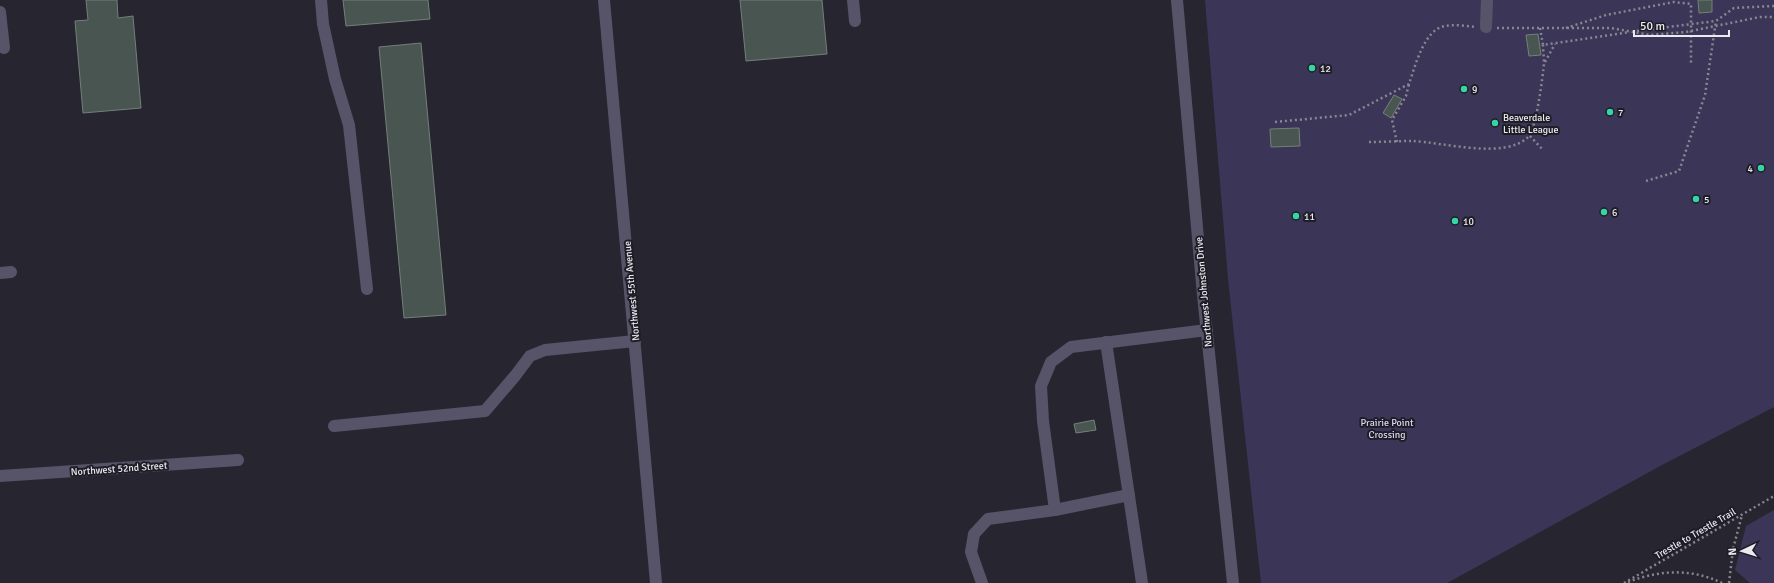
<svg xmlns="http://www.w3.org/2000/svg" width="1774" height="583" font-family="Signika,sans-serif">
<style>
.green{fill:#3b3658}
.building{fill:#495550;stroke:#73807a}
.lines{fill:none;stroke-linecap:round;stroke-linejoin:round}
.path{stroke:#888790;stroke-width:2.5;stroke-dasharray:2 3;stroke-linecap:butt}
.minor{stroke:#575469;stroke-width:12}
.poi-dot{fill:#39d4a5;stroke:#1e1d26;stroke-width:1.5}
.labels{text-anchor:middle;stroke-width:4;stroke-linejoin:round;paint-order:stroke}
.poi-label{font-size:10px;fill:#eaeaf1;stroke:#1e1d26;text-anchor:start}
.street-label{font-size:10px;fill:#eaeaf1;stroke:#1e1d26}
.park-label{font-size:10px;fill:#dad7f6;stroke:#1e1d26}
</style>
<rect width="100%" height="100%" fill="#272630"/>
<!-- green -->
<g class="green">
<path d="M1205,0H1774V407L1662,465L1447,583H1261L1228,279Z"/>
<path d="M1774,510V583H1750L1735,570L1746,526Z"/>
</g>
<!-- building -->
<g class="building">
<path d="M86,0H117L118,18L133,16L141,108L83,113L75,21L88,20Z"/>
<path d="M343,0H428L430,19L346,26Z"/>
<path d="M740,0H822L827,54L746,61Z"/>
<path d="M1698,0H1712V12L1699,13Z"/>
<path d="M1538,34L1541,55L1529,56L1526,35Z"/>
<path d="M421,43L446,315L404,318L379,47Z"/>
<path d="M1394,95L1402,99L1391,118L1383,113Z"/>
<path d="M1299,128L1300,146L1271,147L1270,129Z"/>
<path d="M1094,420L1096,430L1076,433L1074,424Z"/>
</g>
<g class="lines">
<!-- path -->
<g class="path">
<path d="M1497,28H1611L1650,35L1686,32L1760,17H1774"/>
<path d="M1540,28L1543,45L1630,32"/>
<path d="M1566,28L1606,15L1674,2L1691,4V64"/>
<path d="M1637,31L1716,21"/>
<path d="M1545,62L1555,44"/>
<path d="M1275,122L1349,115L1409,84C1415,67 1424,29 1445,26C1454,24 1466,26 1476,27"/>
<path d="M1530,136L1543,150"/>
<path d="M1369,142C1383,142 1398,141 1412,141C1442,142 1505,160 1528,137C1536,131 1543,75 1544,63C1544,57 1543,51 1543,45"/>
<path d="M1397,142L1392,120L1406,96L1409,84"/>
<path d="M1646,181L1679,171L1705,95L1716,21L1734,8L1774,6"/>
<path d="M1628,582C1660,570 1691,568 1722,583"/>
<path d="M1624,583L1774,496"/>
<path d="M1729,583L1733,549L1742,515"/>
</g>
<!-- minor -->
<g class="minor">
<path d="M321,0L323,24L335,79L349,125L367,289"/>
<path d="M604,0L656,583"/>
<path d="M853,0L855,21"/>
<path d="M1177,0L1203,295L1233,583"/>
<path d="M0,12L4,48"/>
<path d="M1486,27L1487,0"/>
<path d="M0,273L11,272"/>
<path d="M1106,342L1142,583"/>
<path d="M334,426L485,411L515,376L530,356L545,350L635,341"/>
<path d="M0,476L238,460"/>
<path d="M1055,510L1129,495"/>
<path d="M982,583L971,552L974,534L988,519L1055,510L1043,421L1041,386L1051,362L1071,347L1207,330"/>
</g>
</g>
<!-- markers -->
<g class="poi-dot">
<circle cx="1312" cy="68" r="4"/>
<circle cx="1464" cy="89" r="4"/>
<circle cx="1610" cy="112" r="4"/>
<circle cx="1495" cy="123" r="4"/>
<circle cx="1761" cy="168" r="4"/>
<circle cx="1696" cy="199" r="4"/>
<circle cx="1604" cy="212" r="4"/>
<circle cx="1296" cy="216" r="4"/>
<circle cx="1455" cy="221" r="4"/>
</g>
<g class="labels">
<!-- poi labels -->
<g class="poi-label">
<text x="1320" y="72">12</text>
<text x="1472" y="93">9</text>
<text x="1618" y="116">7</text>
<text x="1503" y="121">Beaverdale<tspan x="1503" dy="12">Little League</tspan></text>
<text x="1753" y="172" text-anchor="end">4</text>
<text x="1704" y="203">5</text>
<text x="1612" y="216">6</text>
<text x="1304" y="220">11</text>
<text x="1463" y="225">10</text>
</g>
<!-- street labels -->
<g class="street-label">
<text transform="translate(631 291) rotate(-95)" y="4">Northwest 55th Avenue</text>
<text transform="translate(1203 292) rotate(-95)" y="4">Northwest Johnston Drive</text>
<text transform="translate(119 468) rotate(-4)" y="4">Northwest 52nd Street</text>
<text transform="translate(1695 533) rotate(-30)" y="4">Trestle to Trestle Trail</text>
</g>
<!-- park labels -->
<g class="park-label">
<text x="1387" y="426">Prairie Point<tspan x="1387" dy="12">Crossing</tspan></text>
</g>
</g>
<!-- north arrow -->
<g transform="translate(1742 551) rotate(266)" stroke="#1e1d26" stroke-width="3" paint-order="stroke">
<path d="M0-3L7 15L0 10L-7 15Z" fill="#eaeaf1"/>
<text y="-6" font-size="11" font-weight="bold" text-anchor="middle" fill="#eaeaf1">N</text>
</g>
<!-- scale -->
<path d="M1634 30v6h95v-6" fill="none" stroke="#eaeaf1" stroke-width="2"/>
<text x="1640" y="30" font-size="12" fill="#eaeaf1" stroke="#1e1d26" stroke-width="3" paint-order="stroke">50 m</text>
</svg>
